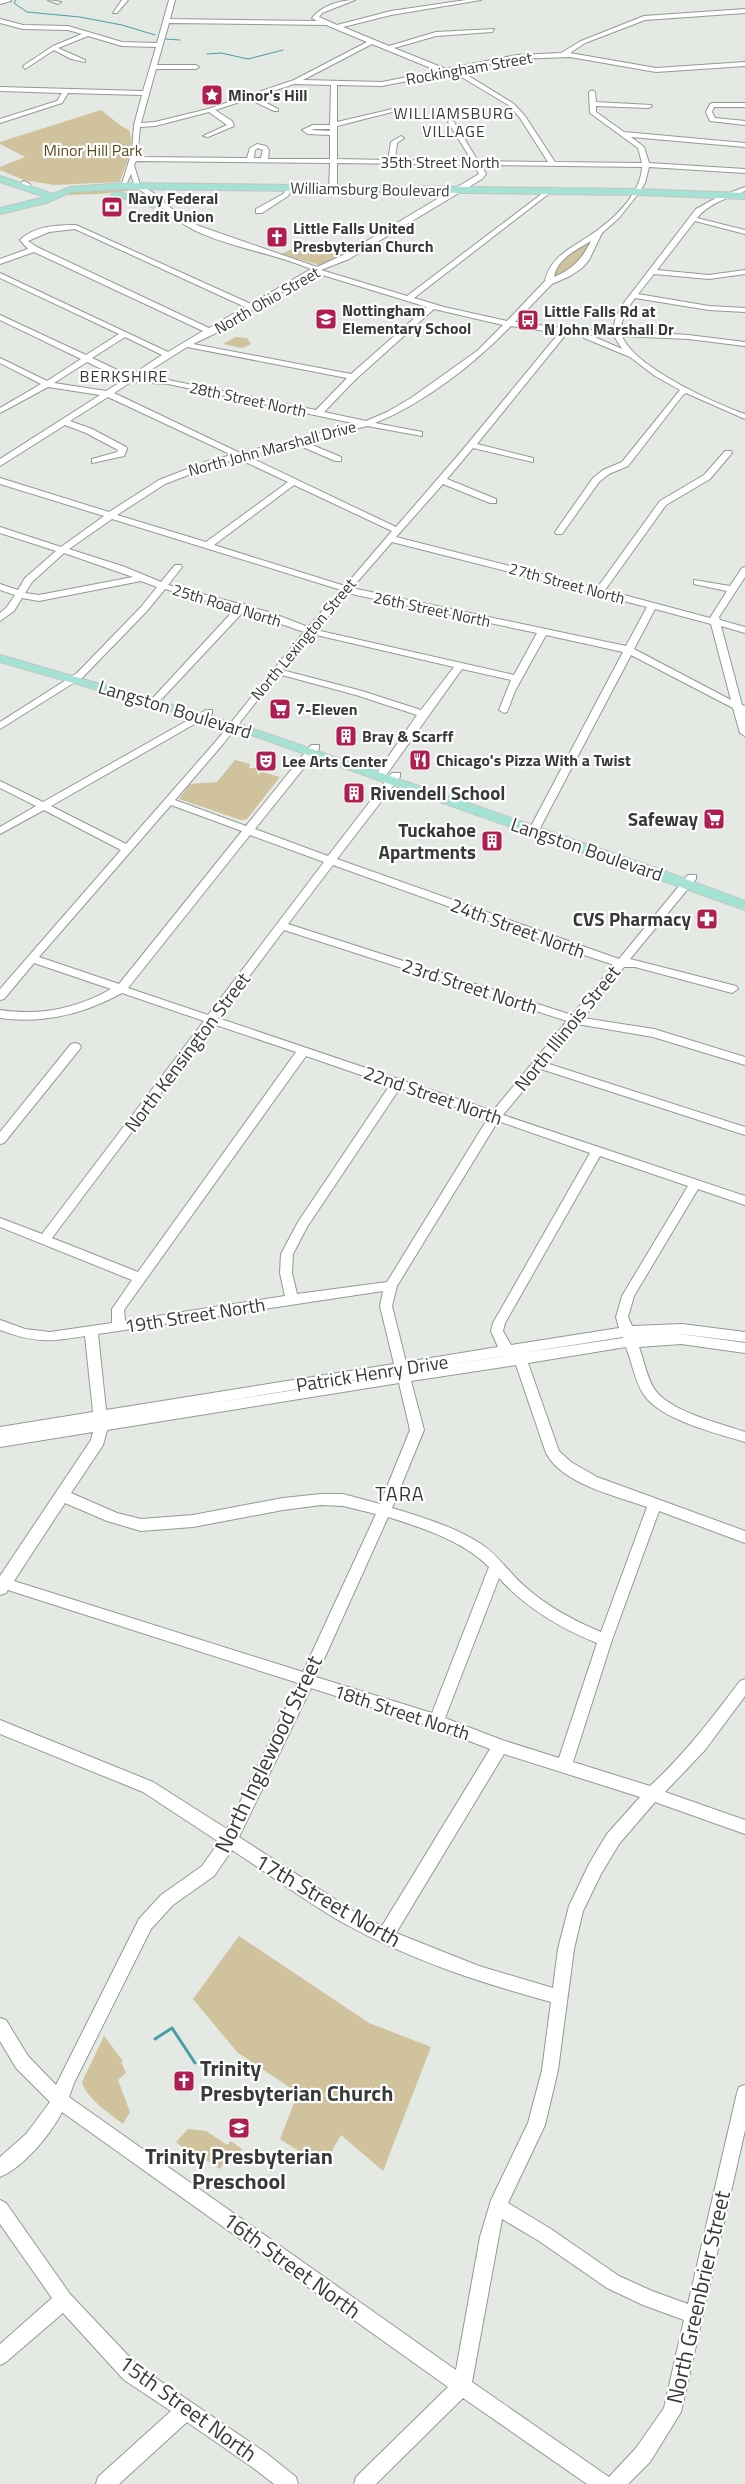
<svg xmlns="http://www.w3.org/2000/svg" width="745" height="2484" font-family="'Titillium Web',sans-serif">
<style>
.green{fill:#cfc29d}
.lines{fill:none;stroke-linecap:round;stroke-linejoin:round}
.stream-far1{stroke:#47a0a8;stroke-width:1}
.stream{stroke:#47a0a8;stroke-width:3}
.minor-casing{stroke:#959995;stroke-width:2}
.major-casing{stroke:#c3c4c3;stroke-width:2}
.minor{fill:#fff;fill-rule:evenodd}
.major{fill:#a4e3d3;fill-rule:evenodd}
.labels{text-anchor:middle;stroke-width:4.5;stroke-linejoin:round;paint-order:stroke}
.far-street-label{font-size:16px;fill:#383a38;stroke:#fff}
.far-poi-label{font-size:16px;font-weight:bold;fill:#383a38;stroke:#fff;text-anchor:start}
.far-neighbourhood-label{font-size:16px;letter-spacing:1px;fill:#383a38;stroke:#fff}
.far-park-label{font-size:16px;fill:#5c4c1b;stroke:#fff}
.street-label{font-size:19px;fill:#383a38;stroke:#fff}
.poi-label{font-size:19px;font-weight:bold;fill:#383a38;stroke:#fff;text-anchor:end}
.neighbourhood-label{font-size:20px;letter-spacing:1px;fill:#383a38;stroke:#fff}
.near-street-label{font-size:22px;fill:#383a38;stroke:#fff}
.near-poi-label{font-size:22px;font-weight:bold;fill:#383a38;stroke:#fff;text-anchor:start}
</style>
<rect width="100%" height="100%" fill="#e4e9e4"/>
<!-- green -->
<g class="green">
<path d="M101,110L121,126L129,130C136,148 125,165 120,182L54,185L24,180L0,170V167L25,157L0,144V142Z"/>
<path d="M127,188L138,190L100,194L64,195L78,190Z"/>
<path d="M590,240L592,241C583,258 572,268 556,278L551,277L559,262Z"/>
<path d="M304,244L340,256L319,265L281,254Z"/>
<path d="M236,337L247,338L251,344L242,348L223,344Z"/>
<path d="M235,760L250,764L249,768H256L258,775L262,772L280,777L247,819L241,820L179,799L190,784L217,782Z"/>
<path d="M239,1936L369,2023L431,2047L383,2171L341,2135L323,2167L280,2139L298,2093L237,2052L193,1999Z"/>
<path d="M104,2036L123,2061L121,2062L126,2073L118,2080L130,2112L123,2124C110,2114 86,2098 82,2082Z"/>
<path d="M188,2129L206,2131L227,2145L231,2141L242,2149L231,2164L226,2166L223,2164L220,2169L206,2160L194,2157L176,2142Z"/>
</g>
<g class="lines">
<!-- stream-far1 -->
<g class="stream-far1">
<path d="M16,0L14,3L27,12L80,17L122,25L155,35"/>
<path d="M165,39L180,40"/>
<path d="M207,54L221,53L248,59L283,50"/>
</g>
<!-- stream -->
<path class="stream" d="M155,2039L172,2028L195,2063"/>
<!-- minor casing -->
<g class="minor-casing">
<g id="minor">
<path d="M0,0H10L11,1L0,4Z"/>
<path d="M48,0L61,2L58,4Z"/>
<path d="M122,0H128L117,13H113Z"/>
<path d="M169,0H175L170,19L317,21L312,18C321,6 340,0 355,0L322,13L319,17L337,25L391,11L466,0H481L391,15L343,27L389,46L436,32L494,29L492,32L436,36L394,48L446,69L517,55L561,53L581,41L644,16L745,9V13L645,20L585,43L570,53L656,68L745,62V66L656,72L570,57L517,59L459,70L514,104L525,116L555,162L642,163L638,148L590,113L589,92L592,90L595,92L596,102L651,105L652,106L649,108L596,106V112L624,132L745,143V147L631,137L644,147L649,163L745,169V173L649,167L645,183L638,194L619,218L602,233L589,260L582,268L570,276L552,284L515,322L563,328L567,326L570,329L613,331L615,320L620,308L696,209L716,198L745,187V191C728,198 709,203 697,218L745,230V234L695,221L657,270L709,275L745,270V274L709,279L654,274L638,294L709,306L745,308V312L709,310L635,298C627,309 621,318 621,331L688,335L745,342V346L688,339L622,336C634,367 714,403 745,414V419L686,393L683,395L628,466L609,474L599,482L562,534H556L555,532L593,478L603,470L622,462L680,390L655,376L630,357L584,338L585,334L567,333L477,444L533,458V462L473,448L447,479L496,499V503H490L443,484L396,537L597,588L660,501L704,475L725,451H731L732,453L710,479L666,505L605,590L710,618L727,591L694,584V580L730,586L742,568L745,567V577L719,617L720,620L745,627V633L721,626L742,705L745,706V736L740,733L733,708L631,655L539,830L538,832H530L529,830L623,652L546,635L515,691L507,712L504,713L499,710L511,680L462,669L384,778L380,779L375,776L417,715L356,695L278,674L223,744L175,800L246,826L311,745H319V749L255,829L328,856L392,773H400V777L337,859L619,959L688,875H696V879L630,959L736,986L738,989L732,993L635,967H624L583,1018L654,1029L745,1057V1065L653,1037L577,1024L546,1063L745,1127V1135L541,1069L503,1115L745,1196V1205L698,1189L634,1296L628,1317L632,1326L682,1324L745,1332V1342L682,1334L635,1336L681,1334L745,1343V1353L681,1344L639,1347C644,1360 647,1379 655,1390C671,1412 720,1423 745,1432V1442C716,1433 661,1420 644,1395C635,1382 632,1362 626,1347L528,1363L559,1451L571,1462L597,1477L745,1531V1543L659,1511L612,1640L573,1762L650,1786C684,1755 712,1718 740,1681L745,1679V1696L705,1750L665,1792L745,1820V1834L655,1802L619,1844L601,1874L583,1911L574,1949L558,2070L545,2125L508,2203L551,2229L619,2276L652,2291L688,2304L737,2093L739,2087L745,2085V2130L681,2412L650,2462L628,2484H587L463,2398L376,2484H354L356,2477L448,2387L62,2112C50,2135 24,2167 0,2177V2157L26,2134L50,2102L16,2068L0,2041V2018L6,2020L28,2056L56,2085L139,1919L161,1895L202,1866L219,1842L143,1792L0,1734V1720L153,1782L227,1829L298,1683L8,1590L6,1593L0,1595V1576L91,1440L93,1432L0,1447V1427L93,1412L85,1336C49,1342 35,1343 0,1330V1320L25,1329L50,1332L112,1323V1309L132,1280L0,1227V1218L42,1234L204,1021L122,993C84,1014 43,1024 0,1018V1010C40,1016 76,1009 111,989L34,963L4,999L0,1000V989L121,850L44,810L0,834V827L36,806L0,788V781L43,802L206,710H212V714L51,806L126,844L217,740L304,632L244,611L157,704H151V700L235,609L165,589L147,611L83,677L0,729V722L77,673L141,607L157,587L141,581L39,601L22,598L14,611L0,621V613L7,607L15,595L0,590V584L18,590L25,578L56,551L0,533V527L61,547L104,516L0,484V478L109,512L159,480L208,461L232,455L108,397L70,421L92,429L126,447L127,449L124,456L92,463V459L117,452L118,450L86,433L65,425L0,466V459L100,395L48,387L0,413V408L41,384L0,363V358L47,381L81,359L0,320V315L86,355L119,334L0,278V273L168,352L203,331L34,252L0,264V259L28,249L20,240C34,226 57,225 76,225L251,304L311,269C273,253 231,248 194,230C171,219 156,199 135,187L131,174L125,187H121L132,151L134,125L142,95L68,93L62,103L0,123V119L57,101L62,93L0,91V87L143,91L156,47L122,46L88,36L58,48L85,60V62L71,59L54,50L25,69L23,66L53,46L82,34L68,30L23,29L0,23V19L23,25L68,26L122,42L157,43ZM169,23L326,25L367,42L294,80L208,109L155,122L141,123L156,69H196L199,67L196,65H157ZM372,44L438,71L382,82L303,80ZM453,72L510,106L520,118L548,162L478,161L454,122L451,120L448,122L472,161L395,160L397,143L404,138L401,136L391,142L388,160L337,159V126L400,110L397,108L337,122V85L382,86ZM294,84L331,85L330,125H313L302,130L308,134L330,135V159H268L269,150L266,146L257,144L250,148L247,158L137,157L140,127L155,126L209,112L227,125L203,136L208,137L234,126L232,121L215,110L249,99L274,111H278V109L255,97ZM314,129H330V131L311,130ZM258,148L263,150L261,158H254L255,150ZM136,161L330,163L329,190L333,192L337,190V163L474,165L479,174L343,255L317,267L199,226L177,213L152,192L140,185L134,165ZM481,165L642,167C641,195 611,222 589,236C570,249 550,257 545,281L507,321L444,307L414,298L551,192V190H547L407,296L321,270L349,259L482,179L486,174ZM75,229L245,307L209,328L37,247L28,241L49,232ZM591,241C582,259 573,269 554,277C557,259 576,250 591,241ZM316,273L427,307L351,374L193,344L214,334L251,310H256V307ZM434,309L503,325L477,351L411,398L387,412L366,421L324,412L356,379ZM511,326L559,333L460,453L396,527L247,456L296,444L335,461H341V457L305,442L367,426L422,436V432L375,423C425,403 474,364 511,326ZM590,335L614,336L622,349ZM125,337L162,355L130,376L92,358ZM187,347L347,378L316,410L168,380L138,378ZM87,362L124,380L106,391L54,383ZM131,382L168,384L357,424L240,453L114,393ZM239,459L288,482L206,542L117,515L165,484L214,465ZM294,485L392,531L345,586L214,545ZM112,519L341,590L308,627L272,613L247,606L246,604H240L168,585L182,567L181,565H175L161,582L125,567L69,549ZM392,542L647,607L626,646L352,588ZM64,553L133,577L39,595L25,593L32,582ZM348,593L356,595L537,633L514,675L316,630ZM655,609L711,624L731,700L634,649ZM312,634L454,667L421,710L362,691L282,670ZM171,805L242,831L119,984L39,957ZM250,835L324,862L208,1015L128,988ZM333,865L584,955L614,965L572,1015L288,924ZM284,930L567,1021L493,1111L218,1018ZM213,1024L296,1052L138,1272L52,1238ZM306,1056L390,1085L298,1222L281,1254L280,1273L285,1296L125,1321L124,1310ZM400,1088L488,1118L387,1282L297,1294L292,1273L293,1254L307,1227ZM498,1121L590,1153L493,1323L491,1331L498,1347L406,1362L392,1306L397,1286ZM600,1156L688,1186L622,1296L616,1317L619,1328L511,1345L503,1331L505,1323ZM383,1291L380,1306L394,1364L106,1410L98,1334ZM623,1337V1338L522,1353ZM505,1356H506L409,1371ZM516,1365L546,1453C562,1484 616,1496 647,1507L601,1632C572,1620 545,1605 522,1584C508,1571 497,1554 481,1544C455,1527 422,1517 392,1508L424,1430L411,1381ZM396,1373V1374L213,1403ZM399,1383L410,1430L380,1504L343,1494H321L283,1498L193,1515L141,1519L117,1513L71,1493L103,1445L107,1430ZM65,1503L107,1521L141,1531L193,1527L283,1510L321,1505L343,1506L376,1514L303,1672L14,1581ZM388,1517C423,1528 463,1541 489,1567L432,1713L316,1677ZM499,1578C526,1608 560,1628 597,1643L559,1758L502,1740L445,1718ZM311,1688L433,1727L490,1749L382,1926L358,1914L239,1837ZM504,1754L640,1797L607,1834L589,1864L569,1906L558,1949L553,1988L479,1966L396,1933ZM232,1850C270,1875 308,1903 347,1925C411,1960 481,1983 551,2002L542,2070L528,2123L491,2200L480,2237L456,2370L69,2097L74,2083L151,1929L173,1905L214,1876ZM502,2219L539,2241L607,2288L643,2305L684,2320L664,2408L636,2448L609,2477L472,2382Z"/>
<path d="M712,103H745V107H714L712,112L715,118L745,121V125L710,121L706,112L710,104Z"/>
<path d="M24,181L30,184V186L22,184V182Z"/>
<path d="M288,187L293,188L288,196L262,213H256V209L283,194Z"/>
<path d="M75,1043L79,1044L81,1047L79,1050L4,1143L0,1144V1132L71,1044Z"/>
<path d="M0,2200L6,2203L70,2294L138,2366L266,2453L296,2477L298,2484H274L252,2467L187,2422L119,2484H96L98,2477L171,2411L124,2380L63,2313L6,2362L0,2365V2344L52,2298L0,2224Z"/>
</g>
</g>
<!-- major casing -->
<g class="major-casing">
<g id="major">
<path d="M0,176L53,194L70,187L123,183L637,189L745,193V199L637,195L123,189L71,192L46,203L0,214V208L45,197L0,182Z"/>
<path d="M115,192L145,197L157,205L153,208L140,201L112,197L111,195Z"/>
<path d="M0,655L245,726L656,868L745,901V910L237,730L0,662Z"/>
</g>
</g>
<!-- minor -->
<use href="#minor" class="minor"/>
<!-- major -->
<use href="#major" class="major"/>
</g>
<!-- icons -->
<defs>
<g id="sight-square" transform="scale(1.125)"><rect x="-9" y="-9" width="18" height="18" rx="4" fill="#af1e51" stroke="#fff"/><path d="M0-6L1.8-2.2L6-1.7L2.9 1.2L3.7 5.4L0 3.3L-3.7 5.4L-2.9 1.2L-6-1.7L-1.8-2.2Z" fill="#fff"/></g>
<g id="bank-square" transform="scale(1.125)"><rect x="-9" y="-9" width="18" height="18" rx="4" fill="#af1e51" stroke="#fff"/><path d="M-6-4H6V4H-6ZM0-2.3a2.3 2.3 0 1 0 0 4.6a2.3 2.3 0 1 0 0-4.6Z" fill="#fff"/></g>
<g id="church-square" transform="scale(1.125)"><rect x="-9" y="-9" width="18" height="18" rx="4" fill="#af1e51" stroke="#fff"/><path d="M-1.2-6h2.4v3.5h3.3v2.4h-3.3V6h-2.4V-.1h-3.3v-2.4h3.3Z" fill="#fff"/></g>
<g id="school-square" transform="scale(1.125)"><rect x="-9" y="-9" width="18" height="18" rx="4" fill="#af1e51" stroke="#fff"/><path d="M0-5L7-2L0 1L-7-2ZM-4 1L0 2.5L4 1V4Q0 6-4 4Z" fill="#fff"/></g>
<g id="bus-square" transform="scale(1.125)"><rect x="-9" y="-9" width="18" height="18" rx="4" fill="#af1e51" stroke="#fff"/><path d="M-5-6H5V4H4V6H2V4H-2V6H-4V4H-5ZM-3.5-4V0h7V-4ZM-3.5 1.2v1.5H-2V1.2ZM2 1.2v1.5H3.5V1.2Z" fill="#fff"/></g>
<g id="supermarket-square" transform="scale(1.125)"><rect x="-9" y="-9" width="18" height="18" rx="4" fill="#af1e51" stroke="#fff"/><path d="M-6-5.5h2.5l.6 2H6L4.5 2H-2.5L-4.4-4H-6ZM-1.5 3.2a1.3 1.3 0 1 0 .1 0ZM3 3.2a1.3 1.3 0 1 0 .1 0Z" fill="#fff"/></g>
<g id="building-square" transform="scale(1.125)"><rect x="-9" y="-9" width="18" height="18" rx="4" fill="#af1e51" stroke="#fff"/><path d="M-4-6H4V6H1V3H-1V6H-4ZM-2.5-4.3h1.7v1.8h-1.7ZM.8-4.3h1.7v1.8H.8ZM-2.5-1h1.7V.8h-1.7ZM.8-1h1.7V.8H.8Z" fill="#fff"/></g>
<g id="restaurant-square" transform="scale(1.125)"><rect x="-9" y="-9" width="18" height="18" rx="4" fill="#af1e51" stroke="#fff"/><path d="M-5-6h1v4h1v-4h1v4h1v-4h1v5L-1.5 .5V6h-2V.5L-5-1ZM5-6V6H3V1.5H1.5Q1.5-4 5-6Z" fill="#fff"/></g>
<g id="theatre-square" transform="scale(1.125)"><rect x="-9" y="-9" width="18" height="18" rx="4" fill="#af1e51" stroke="#fff"/><path d="M-5-5.5Q0-4 5-5.5V0Q5 5 0 6Q-5 5-5 0ZM-3.3-2.5H-1v1.5H-3.3ZM1-2.5H3.3v1.5H1ZM-2.8 1Q0 5.5 2.8 1Z" fill="#fff"/></g>
<g id="pharmacy-square" transform="scale(1.125)"><rect x="-9" y="-9" width="18" height="18" rx="4" fill="#af1e51" stroke="#fff"/><path d="M-2-6h4v4h4v4h-4v4h-4v-4h-4v-4h4Z" fill="#fff"/></g>
</defs>
<g fill-rule="evenodd">
<use href="#sight-square" x="212" y="95"/>
<use href="#bank-square" x="112" y="207"/>
<use href="#church-square" x="277" y="237"/>
<use href="#school-square" x="326" y="319"/>
<use href="#bus-square" x="528" y="320"/>
<use href="#supermarket-square" x="280" y="709"/>
<use href="#building-square" x="346" y="736"/>
<use href="#restaurant-square" x="420" y="760"/>
<use href="#theatre-square" x="266" y="761"/>
<use href="#building-square" x="354" y="793"/>
<use href="#supermarket-square" x="714" y="819"/>
<use href="#building-square" x="492" y="841"/>
<use href="#pharmacy-square" x="707" y="919"/>
<use href="#church-square" x="184" y="2081"/>
<use href="#school-square" x="239" y="2128"/>
</g>
<g class="labels">
<!-- far-street labels -->
<g class="far-street-label">
<text transform="translate(469 68) rotate(-10)" y="6">Rockingham Street</text>
<text x="440" y="168">35th Street North</text>
<text transform="translate(370 189) rotate(1)" y="6">Williamsburg Boulevard</text>
<text transform="translate(267 300) rotate(-30)" y="6">North Ohio Street</text>
<text transform="translate(248 399) rotate(12)" y="6">28th Street North</text>
<text transform="translate(272 448) rotate(-15)" y="6">North John Marshall Drive</text>
<text transform="translate(567 583) rotate(15)" y="6">27th Street North</text>
<text transform="translate(227 605) rotate(17)" y="6">25th Road North</text>
<text transform="translate(432 609) rotate(12)" y="6">26th Street North</text>
<text transform="translate(303 639) rotate(-50)" y="6">North Lexington Street</text>
</g>
<!-- far-poi labels -->
<g class="far-poi-label">
<text x="228" y="101">Minor's Hill</text>
<text x="128" y="204">Navy Federal<tspan x="128" dy="18">Credit Union</tspan></text>
<text x="293" y="234">Little Falls United<tspan x="293" dy="18">Presbyterian Church</tspan></text>
<text x="342" y="316">Nottingham<tspan x="342" dy="18">Elementary School</tspan></text>
<text x="544" y="317">Little Falls Rd at<tspan x="544" dy="18">N John Marshall Dr</tspan></text>
<text x="296" y="715">7-Eleven</text>
<text x="362" y="742">Bray &amp; Scarff</text>
<text x="436" y="766">Chicago's Pizza With a Twist</text>
<text x="282" y="767">Lee Arts Center</text>
</g>
<!-- far-neighbourhood labels -->
<g class="far-neighbourhood-label">
<text x="454" y="119">WILLIAMSBURG<tspan x="454" dy="18">VILLAGE</tspan></text>
<text x="124" y="382">BERKSHIRE</text>
</g>
<!-- far-park labels -->
<g class="far-park-label">
<text x="93" y="156">Minor Hill Park</text>
</g>
<!-- street labels -->
<g class="street-label">
<text transform="translate(175 709) rotate(17)" y="7">Langston Boulevard</text>
<text transform="translate(587 849) rotate(19)" y="7">Langston Boulevard</text>
<text transform="translate(518 928) rotate(20)" y="7">24th Street North</text>
<text transform="translate(470 986) rotate(18)" y="7">23rd Street North</text>
<text transform="translate(567 1028) rotate(-51)" y="7">North Illinois Street</text>
<text transform="translate(187 1052) rotate(-53)" y="7">North Kensington Street</text>
<text transform="translate(433 1095) rotate(19)" y="7">22nd Street North</text>
<text transform="translate(195 1315) rotate(-9)" y="7">19th Street North</text>
<text transform="translate(372 1373) rotate(-9)" y="7">Patrick Henry Drive</text>
<text transform="translate(402 1712) rotate(18)" y="7">18th Street North</text>
</g>
<!-- poi labels -->
<g class="poi-label">
<text x="370" y="800" text-anchor="start">Rivendell School</text>
<text x="698" y="826">Safeway</text>
<text x="476" y="837">Tuckahoe<tspan x="476" dy="22">Apartments</tspan></text>
<text x="691" y="926">CVS Pharmacy</text>
</g>
<!-- neighbourhood labels -->
<g class="neighbourhood-label">
<text x="400" y="1501">TARA</text>
</g>
<!-- near-street labels -->
<g class="near-street-label">
<text transform="translate(268 1754) rotate(-64)" y="8">North Inglewood Street</text>
<text transform="translate(328 1900) rotate(30)" y="8">17th Street North</text>
<text transform="translate(292 2265) rotate(36)" y="8">16th Street North</text>
<text transform="translate(698 2297) rotate(-77)" y="8">North Greenbrier Street</text>
<text transform="translate(188 2408) rotate(36)" y="8">15th Street North</text>
</g>
<!-- near-poi labels -->
<g class="near-poi-label">
<text x="200" y="2076">Trinity<tspan x="200" dy="25">Presbyterian Church</tspan></text>
<text x="239" y="2164" text-anchor="middle">Trinity Presbyterian<tspan x="239" dy="25">Preschool</tspan></text>
</g>
</g>
</svg>
